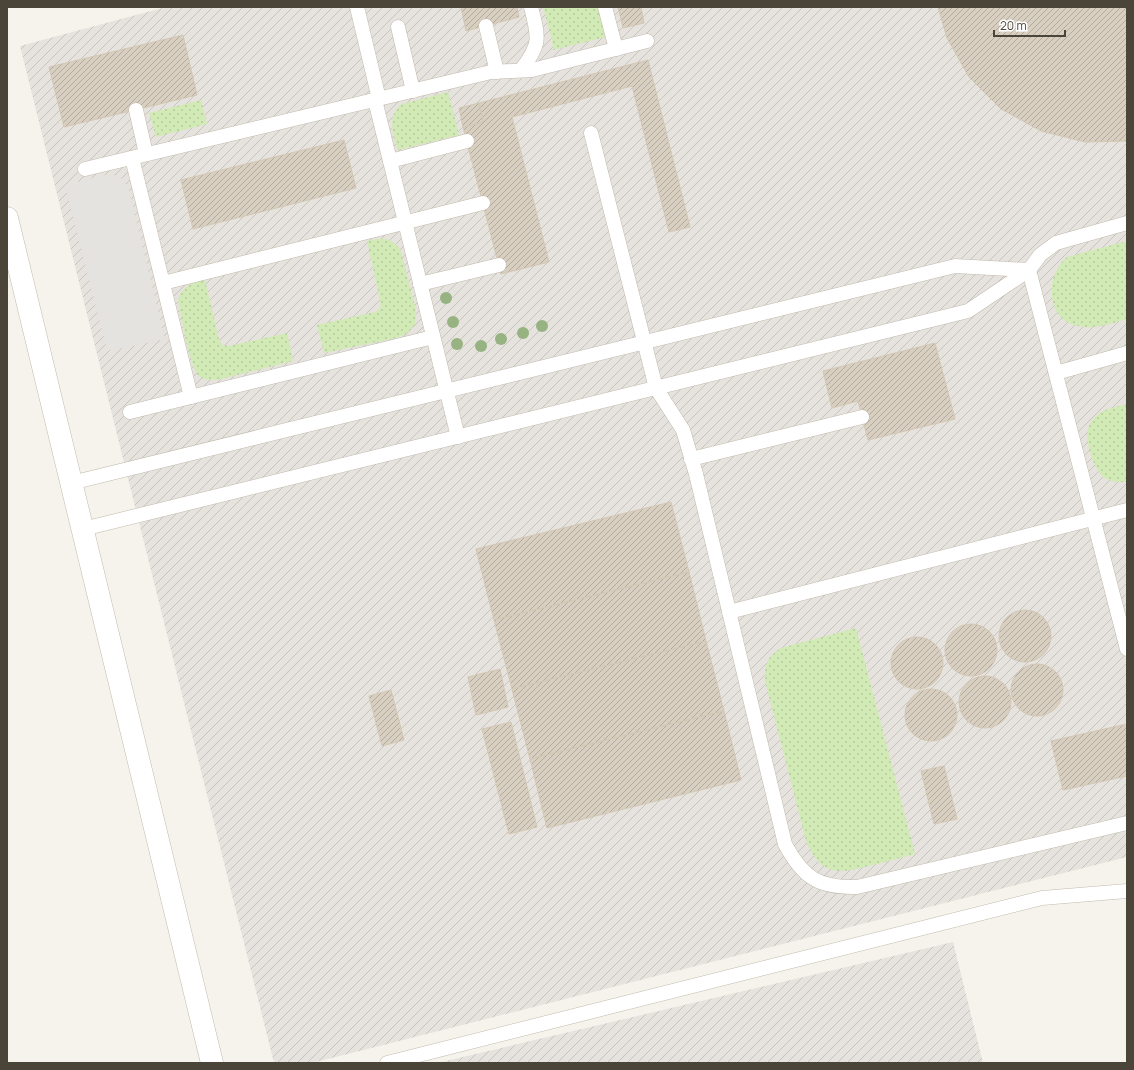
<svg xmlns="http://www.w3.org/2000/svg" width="1134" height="1070" font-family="Manrope,sans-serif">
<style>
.industrial{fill:url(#industrial-furrows)}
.grass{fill:url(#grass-dots)}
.parking{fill:#e5e3e0}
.building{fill:url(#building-hatch);stroke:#d3c7b4}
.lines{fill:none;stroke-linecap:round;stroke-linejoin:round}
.service-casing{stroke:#c2bbae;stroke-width:15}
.tertiary-casing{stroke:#c2bbae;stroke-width:23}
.service{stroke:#fff;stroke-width:14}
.tertiary{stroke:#fff;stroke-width:22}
.tree{fill:#97b381}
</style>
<defs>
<pattern id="industrial-furrows" width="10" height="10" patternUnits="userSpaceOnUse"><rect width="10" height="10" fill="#e6e2dd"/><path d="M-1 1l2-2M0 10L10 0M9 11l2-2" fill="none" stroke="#c7c3be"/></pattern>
<pattern id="grass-dots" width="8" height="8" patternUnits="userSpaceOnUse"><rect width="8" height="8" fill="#d2eab5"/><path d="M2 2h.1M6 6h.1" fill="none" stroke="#b6ca9c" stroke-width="1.8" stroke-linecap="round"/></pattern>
<pattern id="building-hatch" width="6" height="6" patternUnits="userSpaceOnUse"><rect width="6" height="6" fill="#d8cfc1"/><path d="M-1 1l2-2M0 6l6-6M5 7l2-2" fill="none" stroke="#b1aa9e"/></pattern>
</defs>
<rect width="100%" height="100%" fill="#f6f3ec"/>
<!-- industrial -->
<g class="industrial">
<path d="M166,7H1127V857L312,1063H274L20,46Z"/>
<path d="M953,942L983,1063H437Z"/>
</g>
<!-- grass -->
<g class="grass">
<path d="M543,7H598L606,37L553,50L552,40Z"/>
<path d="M448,92L459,135L398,150C393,133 386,116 402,104Z"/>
<path d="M201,100L207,124L156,137L149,113Z"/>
<path d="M377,239C387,238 394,241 400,249L416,310L415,325L406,334L396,338L324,353L317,325L375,312C381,309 381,306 380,300L367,241Z"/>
<path d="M1127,241V319C1112,323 1095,330 1078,326C1046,320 1044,276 1067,257Z"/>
<path d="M205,280L219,339L222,345L229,346L287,333L293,361L221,379C214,380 207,381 200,377C190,370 181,315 178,301C181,287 192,282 205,280Z"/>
<path d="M1127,404V482C1120,482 1113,482 1106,479C1094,472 1085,442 1088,429C1089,424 1092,420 1096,416C1104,408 1117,407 1127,404Z"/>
<path d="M856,628L915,854C900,858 885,862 869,866C837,874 821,876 806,841L765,681C764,666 767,656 781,648Z"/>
</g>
<!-- parking -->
<path class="parking" d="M105,175H113L121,178L125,182L128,187L165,339L114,350H109L106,346L65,185Z"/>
<!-- building -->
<g class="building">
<path d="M461,7H517L519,17L466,31Z"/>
<path d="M618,7H641L644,23L623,28Z"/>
<path d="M938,7H1127V141L1085,142L1041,131L1001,109L969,77L947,38Z"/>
<path d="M183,35L197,95L64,127L49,67Z"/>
<path d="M648,60L690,227L669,232L632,86L512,117L549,262L501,274L463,127L483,122L479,103Z"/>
<path d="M479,103L483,122L463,127L459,108Z"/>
<path d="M344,140L356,188L193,229L181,180Z"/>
<path d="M935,343L955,419L868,440L858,401L832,408L823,371Z"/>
<path d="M671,502L689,572L494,620L476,549Z"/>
<path d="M689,572L706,641L512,689L494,620Z"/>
<circle cx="1025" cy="636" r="26"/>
<circle cx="971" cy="650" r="26"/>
<circle cx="917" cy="663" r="26"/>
<path d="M706,641L724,711L530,759L512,689Z"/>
<circle cx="1037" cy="690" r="26"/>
<path d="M500,669L508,707L476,715L468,677Z"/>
<circle cx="985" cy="702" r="26"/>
<circle cx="931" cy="715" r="26"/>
<path d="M391,690L404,740L382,746L369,696Z"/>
<path d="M724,711L741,780L547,828L530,759Z"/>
<path d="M511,722L537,827L509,834L482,729Z"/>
<path d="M1127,724V776L1063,790L1051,741Z"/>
<path d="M944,766L957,819L934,824L921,771Z"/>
</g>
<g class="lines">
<!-- service casing -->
<g class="service-casing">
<g id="service">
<path d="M357,7L379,99"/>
<path d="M605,7L616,49"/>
<path d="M486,26L497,72"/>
<path d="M398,27L413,91"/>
<path d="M521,70C541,44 539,38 531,7"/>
<path d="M375,100L458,437"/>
<path d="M136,110L146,154"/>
<path d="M591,133L656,388L683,430L696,474L785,844C803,878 819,888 857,887L1127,823"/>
<path d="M132,158L191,397"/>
<path d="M390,161L467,141"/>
<path d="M85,169L491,72L532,70L647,41"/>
<path d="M1029,270L1127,649"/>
<path d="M163,283L483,203"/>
<path d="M420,284L499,265"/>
<path d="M1056,373L1127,353"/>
<path d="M130,412L433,337"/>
<path d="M691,459L862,417"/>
<path d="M71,483L955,266L1029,270"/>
<path d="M83,529L968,311L1029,270L1040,255L1056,243L1127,223"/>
<path d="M729,612L1127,510"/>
<path d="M387,1063L1042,898L1127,891"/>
</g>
</g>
<!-- tertiary casing -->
<g class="tertiary-casing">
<path id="tertiary" d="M7,218L212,1063"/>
</g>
<!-- service -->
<use href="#service" class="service"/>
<!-- tertiary -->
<use href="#tertiary" class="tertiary"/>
</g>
<!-- trees -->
<g class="tree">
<circle cx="446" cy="298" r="6"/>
<circle cx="453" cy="322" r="6"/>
<circle cx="542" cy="326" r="6"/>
<circle cx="523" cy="333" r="6"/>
<circle cx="501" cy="339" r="6"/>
<circle cx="457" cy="344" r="6"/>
<circle cx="481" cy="346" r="6"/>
</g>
<!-- border -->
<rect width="1134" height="1070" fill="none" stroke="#4b4439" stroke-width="16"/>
<!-- scale -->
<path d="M994 30v6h71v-6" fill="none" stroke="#4b4439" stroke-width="2"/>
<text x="1000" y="30" font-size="12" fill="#4b4439" stroke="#ffffff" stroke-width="3" paint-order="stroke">20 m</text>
</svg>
